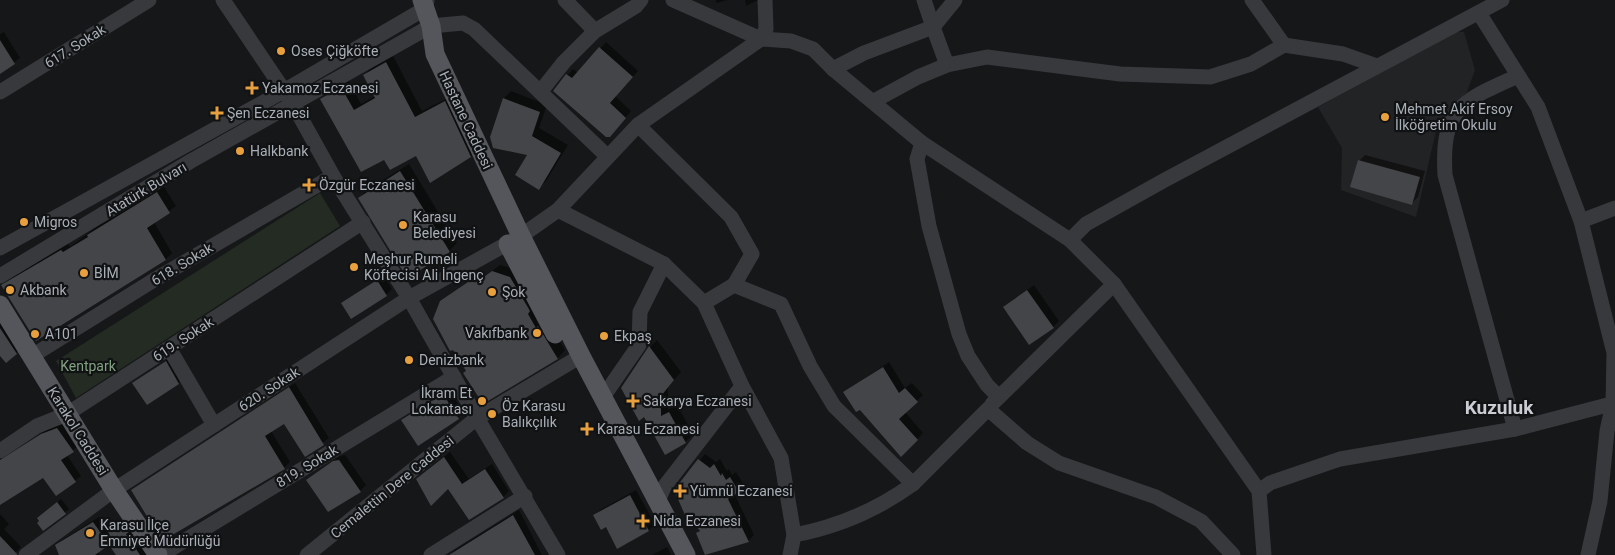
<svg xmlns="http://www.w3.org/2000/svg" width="1615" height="555" font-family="Roboto,sans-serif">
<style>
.built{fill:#222325}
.green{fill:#232b23}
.shadow{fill:#0007}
.building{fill:#434548}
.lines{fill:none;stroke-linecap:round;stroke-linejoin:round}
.minor{stroke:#38393d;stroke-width:15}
.major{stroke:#54565c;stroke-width:19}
.poi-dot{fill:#e8a03e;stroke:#111213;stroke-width:2}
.labels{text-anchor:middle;stroke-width:4.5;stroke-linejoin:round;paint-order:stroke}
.street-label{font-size:14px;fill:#a9afb7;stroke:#111213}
.poi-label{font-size:14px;fill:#a9afb7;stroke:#111213;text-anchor:start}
.park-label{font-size:14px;fill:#82a181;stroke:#111213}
.district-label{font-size:19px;font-weight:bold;fill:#cacdd4;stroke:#111213}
</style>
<rect width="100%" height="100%" fill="#161718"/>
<!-- built -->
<path class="built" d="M1456,32H1464L1475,70L1467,92L1437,127L1416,217L1341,190L1342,148L1318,107Z"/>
<!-- green -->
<path class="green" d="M320,193L340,226L76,398L56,361Z"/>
<!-- shadow -->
<g class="shadow">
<path d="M716,0H728L716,3Z"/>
<path d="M745,0H758L746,6Z"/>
<path d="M4,32L20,58L0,72V34Z"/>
<path d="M606,42L638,71L615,96L631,111L615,130L554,91L573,69L578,73Z"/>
<path d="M393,56L422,111L452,96L478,149L471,156L416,154L385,158L322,99L329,92L349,81L361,104L375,96L365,75L371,68Z"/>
<path d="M511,91L547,105L539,128L568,145L546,181L539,188L529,154L491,137L504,98Z"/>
<path d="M1365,155L1425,171L1418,197L1412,203L1359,161Z"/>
<path d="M409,164L457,243L449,251L408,276L359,198L367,190Z"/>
<path d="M164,187L176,206L154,222L172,253L166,259L36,339L3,285L9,279L68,244L70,247L95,228Z"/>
<path d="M500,265L518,270L565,350L558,358L483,402L467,370L441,302L481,272L485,276Z"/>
<path d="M383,275L392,289L386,295L342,303L383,278Z"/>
<path d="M1034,285L1059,321L1053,327L1004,307Z"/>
<path d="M0,313L22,347L16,353L0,355Z"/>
<path d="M657,340L681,372L668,387V410L677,405L693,434L685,442L666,453L650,347Z"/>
<path d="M172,356L184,377L178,383H134Z"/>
<path d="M889,362L905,388L912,383L923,395L905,412L923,433L901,456L845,392Z"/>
<path d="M295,383L329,438L305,455L284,422L271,431L290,462L284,468L162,539L132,490Z"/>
<path d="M449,390L464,413L419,444L403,420Z"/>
<path d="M63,423L78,446L67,455L81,476L56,495L44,477L0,504V457L12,454L48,429Z"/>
<path d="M450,452L469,479L492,464L509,491L503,497L449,487L423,474Z"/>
<path d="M705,454L716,462L720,459L727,471L729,469L732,475L736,472L744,485L734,493L754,535L748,541L706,555L697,534L700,530L675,490Z"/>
<path d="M345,455L366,485L360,491L308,480L340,456Z"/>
<path d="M636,490L655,524L649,530L618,547L606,526L594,516L600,510Z"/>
<path d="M61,499L69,509L43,529L41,521L43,515Z"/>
<path d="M519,510L542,555H450L455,550Z"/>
<path d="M0,514L9,524L4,529L21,547L13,555H0Z"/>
<path d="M99,517L109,532L128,519L149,555H117L110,543L98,552L100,555H61L56,547L62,540Z"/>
<path d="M667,547L671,555H652Z"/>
</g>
<!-- building -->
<g class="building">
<path d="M0,40L15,64L0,74Z"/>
<path d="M599,47L633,77L610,103L626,118L610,137H606L553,91L566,74L572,78Z"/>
<path d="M386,62L415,117L445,101L471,157L430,183L416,156L390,170L384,160L361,172L320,99L341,87L354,110L375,98L363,75Z"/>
<path d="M503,98L540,112L532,136L561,153L539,190L515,175L527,155L493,148L490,137Z"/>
<path d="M1358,160L1420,177L1412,205L1350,187Z"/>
<path d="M400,171L450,252L407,278L358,198Z"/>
<path d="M157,192L170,213L147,228L166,260L36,341L1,285L61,250L63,252L88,237L87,235Z"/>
<path d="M492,271L510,277L530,311L528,314L536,328L538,326L558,359L483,404L463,373L466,371L453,350L450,351L433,319L440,301L474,278L477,282Z"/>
<path d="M377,280L387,296L351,319L341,303Z"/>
<path d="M1027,290L1054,328L1029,345L1003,307Z"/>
<path d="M0,328L17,354L6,363L0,356Z"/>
<path d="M649,346L674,380L661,396V416L669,412L686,443L665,455L644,417L639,421L621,388Z"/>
<path d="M166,361L179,384L147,405L132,383Z"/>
<path d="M883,367L899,393L905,388L918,402L899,419L918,440L901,457L860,410L856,412L843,392Z"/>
<path d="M289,387L324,445L305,457L284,424L265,436L285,469L162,541L131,490Z"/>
<path d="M443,394L459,419L418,446L401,420Z"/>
<path d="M57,428L74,452L61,460L76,482L56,496L43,478L0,505V460L41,434Z"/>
<path d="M444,457L462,484L485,469L504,498L469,520L448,489L431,506L416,479Z"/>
<path d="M698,459L710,468L714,464L721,476L722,473L726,480L730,477L739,492L728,499L749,542L705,555L696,533L700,531L687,514L685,515L674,490Z"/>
<path d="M339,460L361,492L328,512L306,480L333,461Z"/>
<path d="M630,495L649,531L617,549L606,527L601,530L593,515Z"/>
<path d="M57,502L66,514L43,531L37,523L39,521L37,518Z"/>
<path d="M513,515L535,555H449Z"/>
<path d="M93,522L103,536L122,523L129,532L126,534L140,555H116L109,545L95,555H59L55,545Z"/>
<path d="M0,536L17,554V555H0Z"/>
</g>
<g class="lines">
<!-- minor -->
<g class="minor">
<path d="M223,0L293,104L333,176L409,298L477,418L558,555"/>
<path d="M565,0L595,31"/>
<path d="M673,0L761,39L766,29L765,0"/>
<path d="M924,0L933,27"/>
<path d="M1252,0L1284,45L1343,54L1377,66"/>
<path d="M1479,13L1538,107L1581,221L1614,353L1613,404L1607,431L1600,501L1588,555"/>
<path d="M933,27L955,0"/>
<path d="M833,69L864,53L933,27L947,65L987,57L1120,74L1210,77L1251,64L1284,45"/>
<path d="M541,91L564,62L595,31L636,6L641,0"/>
<path d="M0,92L149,0"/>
<path d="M874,101L918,77L947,65"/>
<path d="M638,125L731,217L752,254L734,285"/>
<path d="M922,143L917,159L929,226L959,334L968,356L987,385L998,396"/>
<path d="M558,210L664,264L704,303"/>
<path d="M1581,221L1615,208"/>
<path d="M1070,240L1086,224L1163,181L1502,0"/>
<path d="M0,248L282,92L426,8L427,0"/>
<path d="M0,276L191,161L431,26L463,23L474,29L607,156"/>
<path d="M169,348L214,425"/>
<path d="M32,356L154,280L333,176"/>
<path d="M603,397L639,345L640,312L664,264"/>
<path d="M992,404L1114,284"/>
<path d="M1515,429L1445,175C1441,108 1462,101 1518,76"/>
<path d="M0,451L37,426L67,414L363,222"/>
<path d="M1259,491L1270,483L1340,459L1515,429L1615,403"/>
<path d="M658,501L664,487L742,386"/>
<path d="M794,535C837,527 877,510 913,484"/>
<path d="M26,555L114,490L409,298L521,236L558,210L638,125L761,39L791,41L813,49L833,69L922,143L1070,240L1114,284L1259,491L1264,555"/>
<path d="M161,555L454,377"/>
<path d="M307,555L477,418L581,356"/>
<path d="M431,555L525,496"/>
<path d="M790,555L794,535L781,458L742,386L704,303L734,285L781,304L810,366L834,406L913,484L988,409L1027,443L1059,463L1156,497L1201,521L1233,555"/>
</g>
<!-- major -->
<g class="major">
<path d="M422,0L431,26L435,54L521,236L581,356L686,555"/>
<path d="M508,244L555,334"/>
<path d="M0,305L114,490L158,555"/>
</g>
</g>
<!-- markers -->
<g class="poi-dot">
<circle cx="281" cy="51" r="5"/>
<path d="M249.5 80.5h5v5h5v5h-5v5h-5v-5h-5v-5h5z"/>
<path d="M214.5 105.5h5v5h5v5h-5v5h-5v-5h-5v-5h5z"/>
<circle cx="1385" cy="117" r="5"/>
<circle cx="240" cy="151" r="5"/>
<path d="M306.5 177.5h5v5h5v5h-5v5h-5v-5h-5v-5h5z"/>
<circle cx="24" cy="222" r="5"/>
<circle cx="403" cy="225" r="5"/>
<circle cx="354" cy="267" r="5"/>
<circle cx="84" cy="273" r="5"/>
<circle cx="10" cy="290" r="5"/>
<circle cx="492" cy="292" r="5"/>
<circle cx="537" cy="333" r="5"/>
<circle cx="35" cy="334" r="5"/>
<circle cx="604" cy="336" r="5"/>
<circle cx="409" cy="360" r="5"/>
<circle cx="482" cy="401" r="5"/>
<path d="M630.5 393.5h5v5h5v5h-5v5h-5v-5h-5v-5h5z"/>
<circle cx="492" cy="414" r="5"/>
<path d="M584.5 421.5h5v5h5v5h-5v5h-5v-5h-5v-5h5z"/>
<path d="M677.5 483.5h5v5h5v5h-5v5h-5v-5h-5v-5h5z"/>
<path d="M640.5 513.5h5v5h5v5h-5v5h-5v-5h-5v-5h5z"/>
<circle cx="90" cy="533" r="5"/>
</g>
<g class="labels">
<!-- street labels -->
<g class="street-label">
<text transform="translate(75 46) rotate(-32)" y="5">617. Sokak</text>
<text transform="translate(466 120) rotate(65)" y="5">Hastane Caddesi</text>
<text transform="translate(146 189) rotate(-31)" y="5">Atatürk Bulvarı</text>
<text transform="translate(182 264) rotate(-31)" y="5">618. Sokak</text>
<text transform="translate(183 339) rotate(-33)" y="5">619. Sokak</text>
<text transform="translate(269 389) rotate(-33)" y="5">620. Sokak</text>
<text transform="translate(78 431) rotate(58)" y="5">Karakol Caddesi</text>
<text transform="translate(307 466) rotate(-31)" y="5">819. Sokak</text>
<text transform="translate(392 487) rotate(-39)" y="5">Cemalettin Dere Caddesi</text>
</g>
<!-- poi labels -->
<g class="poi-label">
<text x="291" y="56">Oses Çiğköfte</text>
<text x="262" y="93">Yakamoz Eczanesi</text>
<text x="1395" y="114">Mehmet Akif Ersoy<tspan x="1395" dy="16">İlköğretim Okulu</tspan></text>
<text x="227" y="118">Şen Eczanesi</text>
<text x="250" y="156">Halkbank</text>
<text x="319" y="190">Özgür Eczanesi</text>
<text x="413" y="222">Karasu<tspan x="413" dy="16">Belediyesi</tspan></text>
<text x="34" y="227">Migros</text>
<text x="364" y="264">Meşhur Rumeli<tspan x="364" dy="16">Köftecisi Ali İngenç</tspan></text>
<text x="94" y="278">BİM</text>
<text x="20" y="295">Akbank</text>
<text x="502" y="297">Şok</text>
<text x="527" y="338" text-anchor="end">Vakıfbank</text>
<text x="45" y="339">A101</text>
<text x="614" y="341">Ekpaş</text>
<text x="419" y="365">Denizbank</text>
<text x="472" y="398" text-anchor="end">İkram Et<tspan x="472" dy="16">Lokantası</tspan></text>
<text x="643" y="406">Sakarya Eczanesi</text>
<text x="502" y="411">Öz Karasu<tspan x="502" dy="16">Balıkçılık</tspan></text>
<text x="597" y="434">Karasu Eczanesi</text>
<text x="690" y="496">Yümnü Eczanesi</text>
<text x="653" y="526">Nida Eczanesi</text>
<text x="100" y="530">Karasu İlçe<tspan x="100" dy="16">Emniyet Müdürlüğü</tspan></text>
</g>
<!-- park labels -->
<g class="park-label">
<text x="88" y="371">Kentpark</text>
</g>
<!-- district labels -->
<g class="district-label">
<text x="1499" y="414">Kuzuluk</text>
</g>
</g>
</svg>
